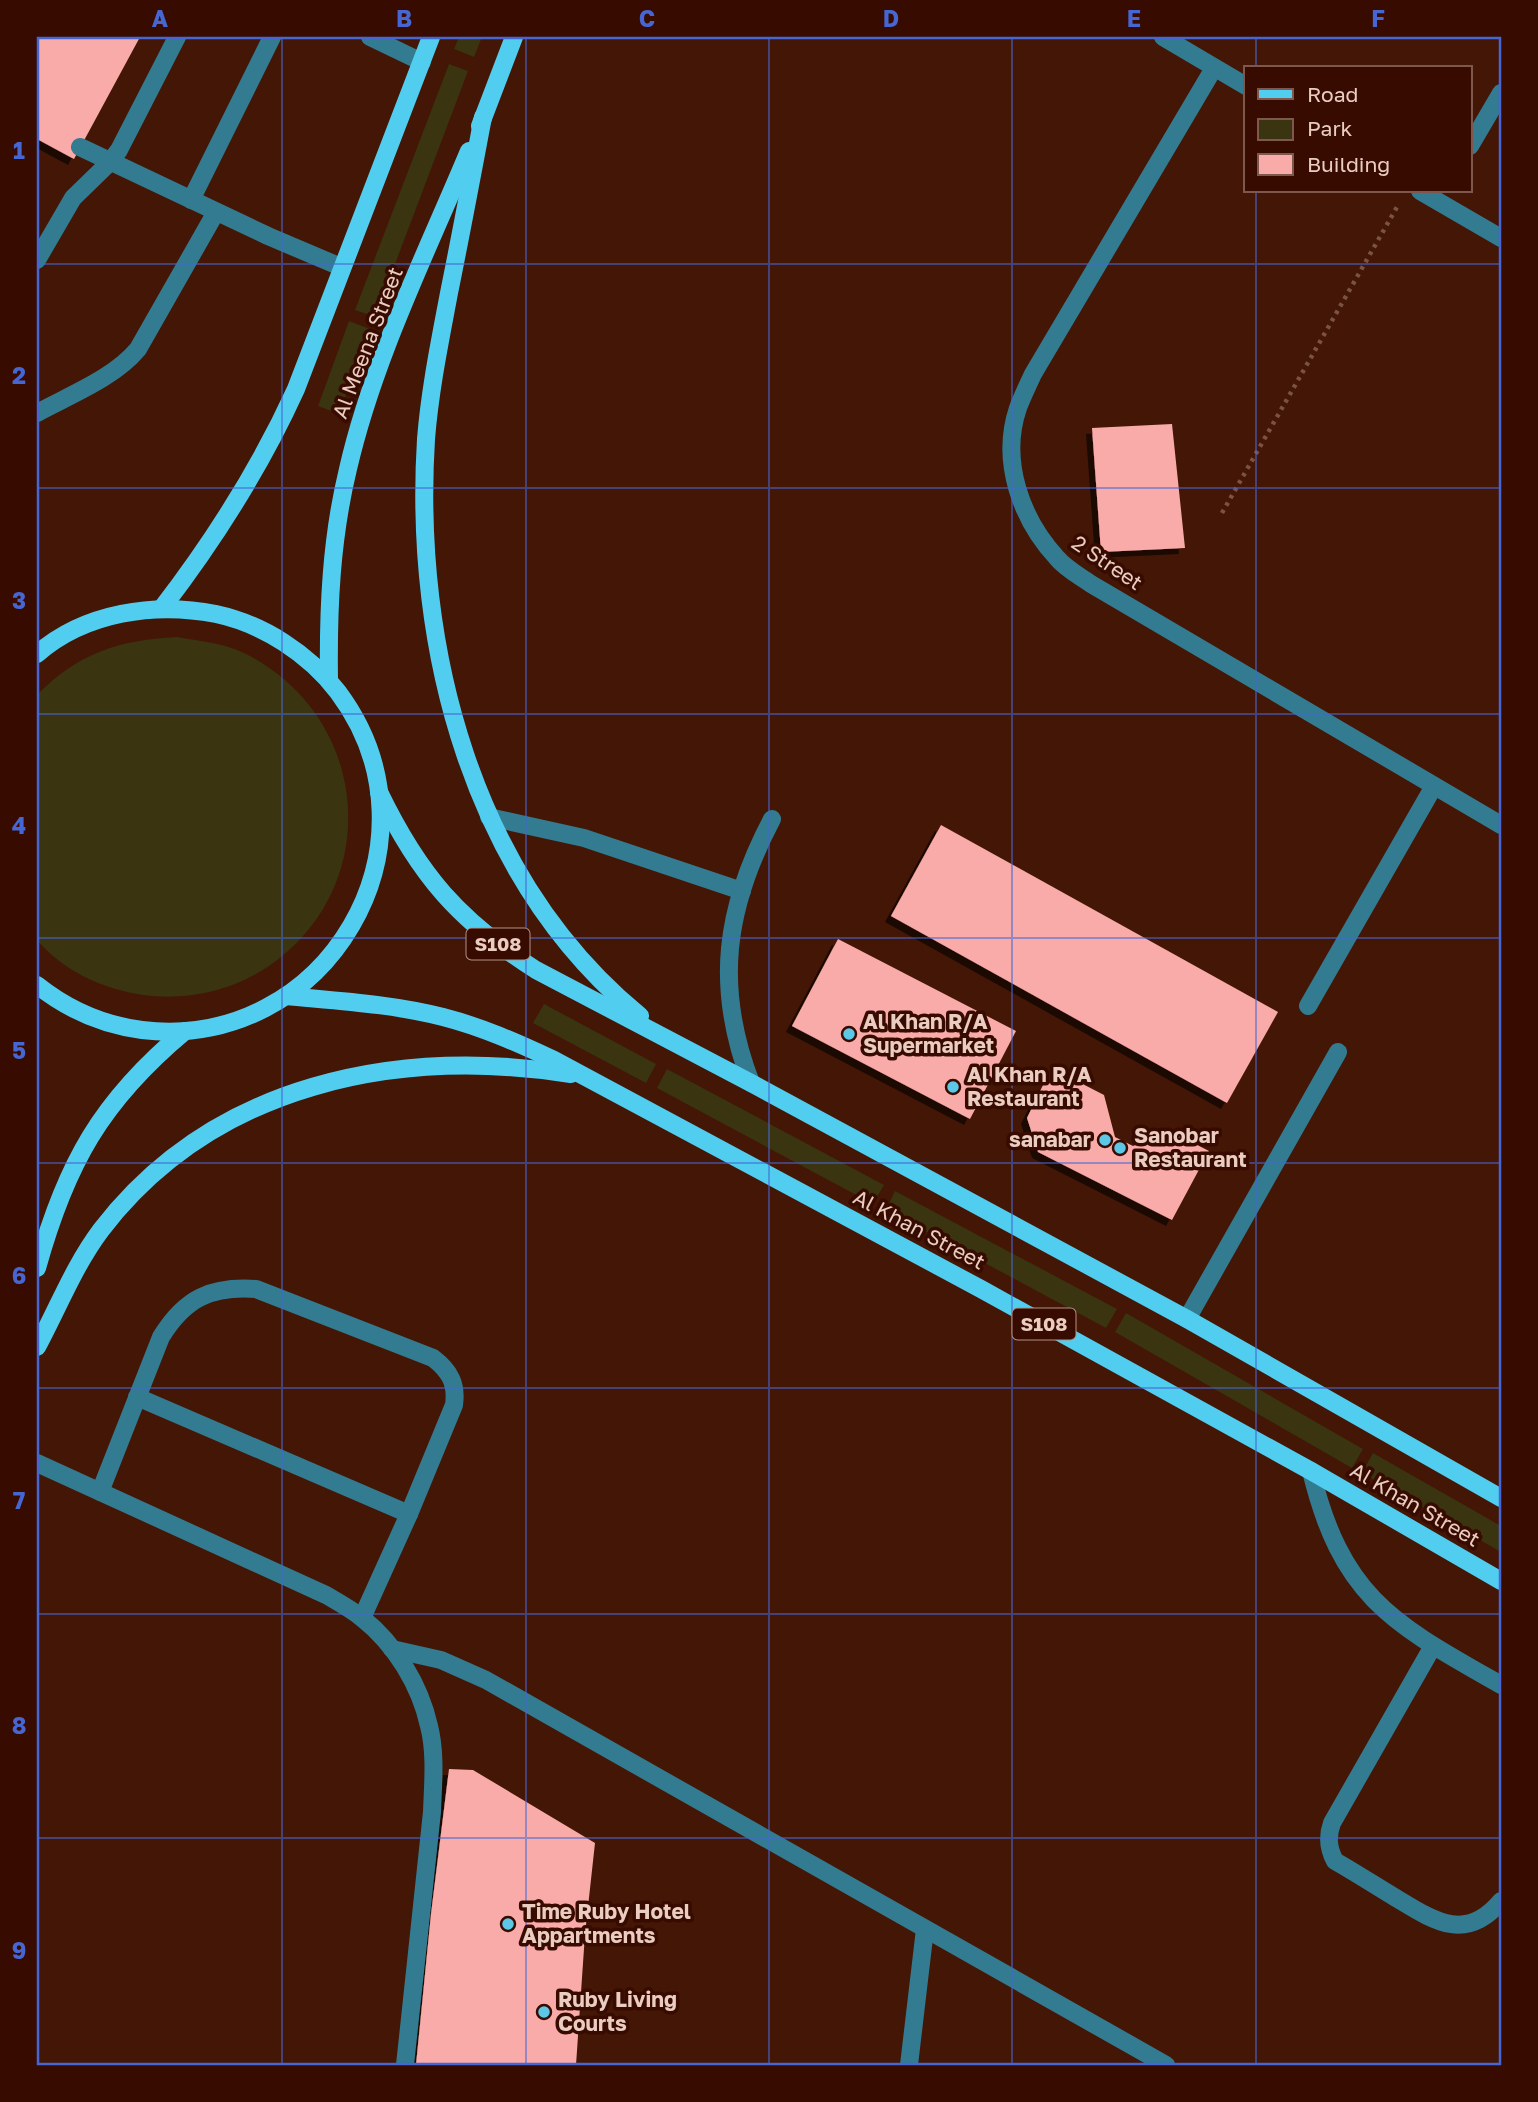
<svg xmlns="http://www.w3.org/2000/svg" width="1538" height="2102" font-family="'Golos Text',sans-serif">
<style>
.green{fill:#3a3410}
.building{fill:#f9abaa;filter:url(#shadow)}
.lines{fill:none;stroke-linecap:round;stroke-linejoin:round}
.path{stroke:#7b5344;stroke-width:4.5;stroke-dasharray:3.5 5;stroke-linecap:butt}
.minor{stroke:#327b90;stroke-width:18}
.major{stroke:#51cdf0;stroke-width:18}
.grid{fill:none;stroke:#4667d3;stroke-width:2;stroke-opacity:0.55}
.poi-dot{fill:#5cc7e7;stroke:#370b00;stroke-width:2.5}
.labels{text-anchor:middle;stroke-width:7;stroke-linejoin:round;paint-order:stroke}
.shield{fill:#370b00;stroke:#b49287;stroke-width:2}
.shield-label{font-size:19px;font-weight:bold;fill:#eaccc1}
.street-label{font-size:21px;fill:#eaccc1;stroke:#370b00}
.poi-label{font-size:21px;font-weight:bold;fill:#eaccc1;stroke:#370b00;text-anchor:start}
.neatline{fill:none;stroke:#4667d3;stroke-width:2.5}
.grid-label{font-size:23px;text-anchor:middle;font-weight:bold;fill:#4667d3}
</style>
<defs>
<filter id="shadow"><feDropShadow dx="-6" dy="6" stdDeviation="0" flood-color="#0009"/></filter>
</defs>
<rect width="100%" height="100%" fill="#431605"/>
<!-- green -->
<g class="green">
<path d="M459,37H482L474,57L454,49Z"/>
<path d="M449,64L468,71L375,317L355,310Z"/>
<path d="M349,321L370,329L339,414L318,406Z"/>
<path d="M177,637C199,641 223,643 244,653C370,715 386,885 269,966C232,991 187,1001 143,995C103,989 63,971 37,940V695C78,653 119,640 177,637Z"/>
<path d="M544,1004L656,1064L646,1083L533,1023Z"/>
<path d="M667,1069L884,1185L873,1204L657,1088Z"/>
<path d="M895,1191L1117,1309L1106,1328L886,1210Z"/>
<path d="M1126,1313L1363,1449L1352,1468L1115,1332Z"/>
<path d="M1373,1453L1501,1526V1552L1362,1473Z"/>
</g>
<!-- building -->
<g class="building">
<path d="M37,37H140L74,159L37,139Z"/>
<path d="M1172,424L1185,548L1101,552L1092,428Z"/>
<path d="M941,825L1278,1012L1227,1103L891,916Z"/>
<path d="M838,939L1016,1031L970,1119L792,1026Z"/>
<path d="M1071,1078L1104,1095L1115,1137L1133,1146L1170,1131L1209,1151L1172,1220L1038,1152L1027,1118L1043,1085Z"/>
<path d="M449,1769L473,1770L595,1843L585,1934L576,2065H416L431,1914Z"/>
</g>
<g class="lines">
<!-- path -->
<path class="path" d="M1222,513L1397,207"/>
<!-- minor -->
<g class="minor">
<path d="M370,37L422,62"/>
<path d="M1163,37L1246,86"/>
<path d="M1214,68L1033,374C1028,385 1022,397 1018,408C1000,461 1021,519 1057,558C1066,569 1080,576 1091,584L1501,825"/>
<path d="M1470,146L1501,93"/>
<path d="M80,147L268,236L341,267"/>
<path d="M1420,191L1501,238"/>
<path d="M191,200L272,37"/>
<path d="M37,260L73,198L110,162L119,150L177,37"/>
<path d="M37,413C70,395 114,378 138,349L216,212"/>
<path d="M489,817L584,838L742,891"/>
<path d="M1308,1006L1434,786"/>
<path d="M751,1083C714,987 725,908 772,819"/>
<path d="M1187,1319L1338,1052"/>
<path d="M137,1397L409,1514"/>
<path d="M37,1463L326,1595C338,1602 351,1609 362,1618C395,1644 420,1685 429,1726C436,1753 433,1784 432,1812L405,2065"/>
<path d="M1311,1471C1342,1599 1394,1624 1501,1685"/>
<path d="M100,1492L161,1337C185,1298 211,1286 256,1289L433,1358C450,1371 457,1384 454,1405L409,1514L362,1618"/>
<path d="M1433,1646L1332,1823C1327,1837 1328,1848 1335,1861C1356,1873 1376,1886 1396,1898C1434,1921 1466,1943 1501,1901"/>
<path d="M392,1649L441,1660L486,1680L1166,2065"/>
<path d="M909,2065L925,1929"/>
</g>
<!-- major -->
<g class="major">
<path d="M483,117C472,175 461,234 449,293C440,341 430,389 426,439C413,648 472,878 640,1016"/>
<path d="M480,126L514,37"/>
<path d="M162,608C215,539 260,468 296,389L431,37"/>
<path d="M37,654C85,612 155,602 216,614C263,624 309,654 338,692C450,842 327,1052 142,1030C104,1025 67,1009 37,985"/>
<path d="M329,680C328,609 331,539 348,469C373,360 426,254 469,151"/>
<path d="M379,792C419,875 459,921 536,970L751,1083L1187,1319L1501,1498"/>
<path d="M286,996C338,1001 392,1004 443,1017C482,1027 518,1043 554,1060L981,1289L1311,1471L1501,1581"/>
<path d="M37,1268C66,1164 101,1101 185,1031"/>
<path d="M37,1347C58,1308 74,1266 101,1230C214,1083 397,1047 571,1074"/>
</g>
</g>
<!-- grid -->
<path class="grid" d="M282,37V2065M526,37V2065M769,37V2065M1012,37V2065M1256,37V68M1256,191V2065M37,264H1501M37,488H1501M37,714H1501M37,938H1501M37,1163H1501M37,1388H1501M37,1614H1501M37,1838H1501"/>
<!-- markers -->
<g class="poi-dot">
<circle cx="849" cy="1034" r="7"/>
<circle cx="953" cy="1087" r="7"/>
<circle cx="1105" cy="1140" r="7"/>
<circle cx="1120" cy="1148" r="7"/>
<circle cx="508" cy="1924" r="7"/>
<circle cx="544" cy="2012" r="7"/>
</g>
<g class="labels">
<!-- shield labels -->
<g class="shield">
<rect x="466.5" y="928.5" width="63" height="31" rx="5"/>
<rect x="1012.5" y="1308.5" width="63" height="31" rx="5"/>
</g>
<g class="shield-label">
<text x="498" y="951">S108</text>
<text x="1044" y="1331">S108</text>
</g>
<!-- street labels -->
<g class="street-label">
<text transform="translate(368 343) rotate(-69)" y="7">Al Meena Street</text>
<text transform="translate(1107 563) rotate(34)" y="7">2 Street</text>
<text transform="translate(919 1230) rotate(28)" y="7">Al Khan Street</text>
<text transform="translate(1415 1505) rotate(30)" y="7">Al Khan Street</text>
</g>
<!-- poi labels -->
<g class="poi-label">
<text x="863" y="1029">Al Khan R/A<tspan x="863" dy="24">Supermarket</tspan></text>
<text x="967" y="1082">Al Khan R/A<tspan x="967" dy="24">Restaurant</tspan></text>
<text x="1134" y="1143">Sanobar<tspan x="1134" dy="24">Restaurant</tspan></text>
<text x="1091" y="1147" text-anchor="end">sanabar</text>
<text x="522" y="1919">Time Ruby Hotel<tspan x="522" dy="24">Appartments</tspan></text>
<text x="558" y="2007">Ruby Living<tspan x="558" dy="24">Courts</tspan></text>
</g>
</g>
<!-- border -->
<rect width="1538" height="2102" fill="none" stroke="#370b00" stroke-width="77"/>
<!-- legend -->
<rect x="1244" y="66" width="228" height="126" fill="#370b00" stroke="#7f584d" stroke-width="2"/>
<rect x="1258" y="89" width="35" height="10" fill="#51cdf0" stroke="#7f584d" stroke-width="2"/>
<text x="1307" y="102" font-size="21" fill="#eaccc1">Road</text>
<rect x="1258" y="119" width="35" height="21" fill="#3a3410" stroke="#7f584d" stroke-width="2"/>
<text x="1307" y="136" font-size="21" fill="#eaccc1">Park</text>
<rect x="1258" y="154" width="35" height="21" fill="#f9abaa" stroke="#7f584d" stroke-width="2"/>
<text x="1307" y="172" font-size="21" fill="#eaccc1">Building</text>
<rect x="38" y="38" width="1462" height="2026" class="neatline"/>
<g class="grid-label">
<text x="160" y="27">A</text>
<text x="404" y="27">B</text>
<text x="647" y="27">C</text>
<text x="891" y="27">D</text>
<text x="1134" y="27">E</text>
<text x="1378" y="27">F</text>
<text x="19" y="159">1</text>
<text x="19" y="384">2</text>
<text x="19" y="609">3</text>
<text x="19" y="834">4</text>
<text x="19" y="1059">5</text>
<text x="19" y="1284">6</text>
<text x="19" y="1509">7</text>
<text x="19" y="1734">8</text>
<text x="19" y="1959">9</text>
</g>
</svg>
